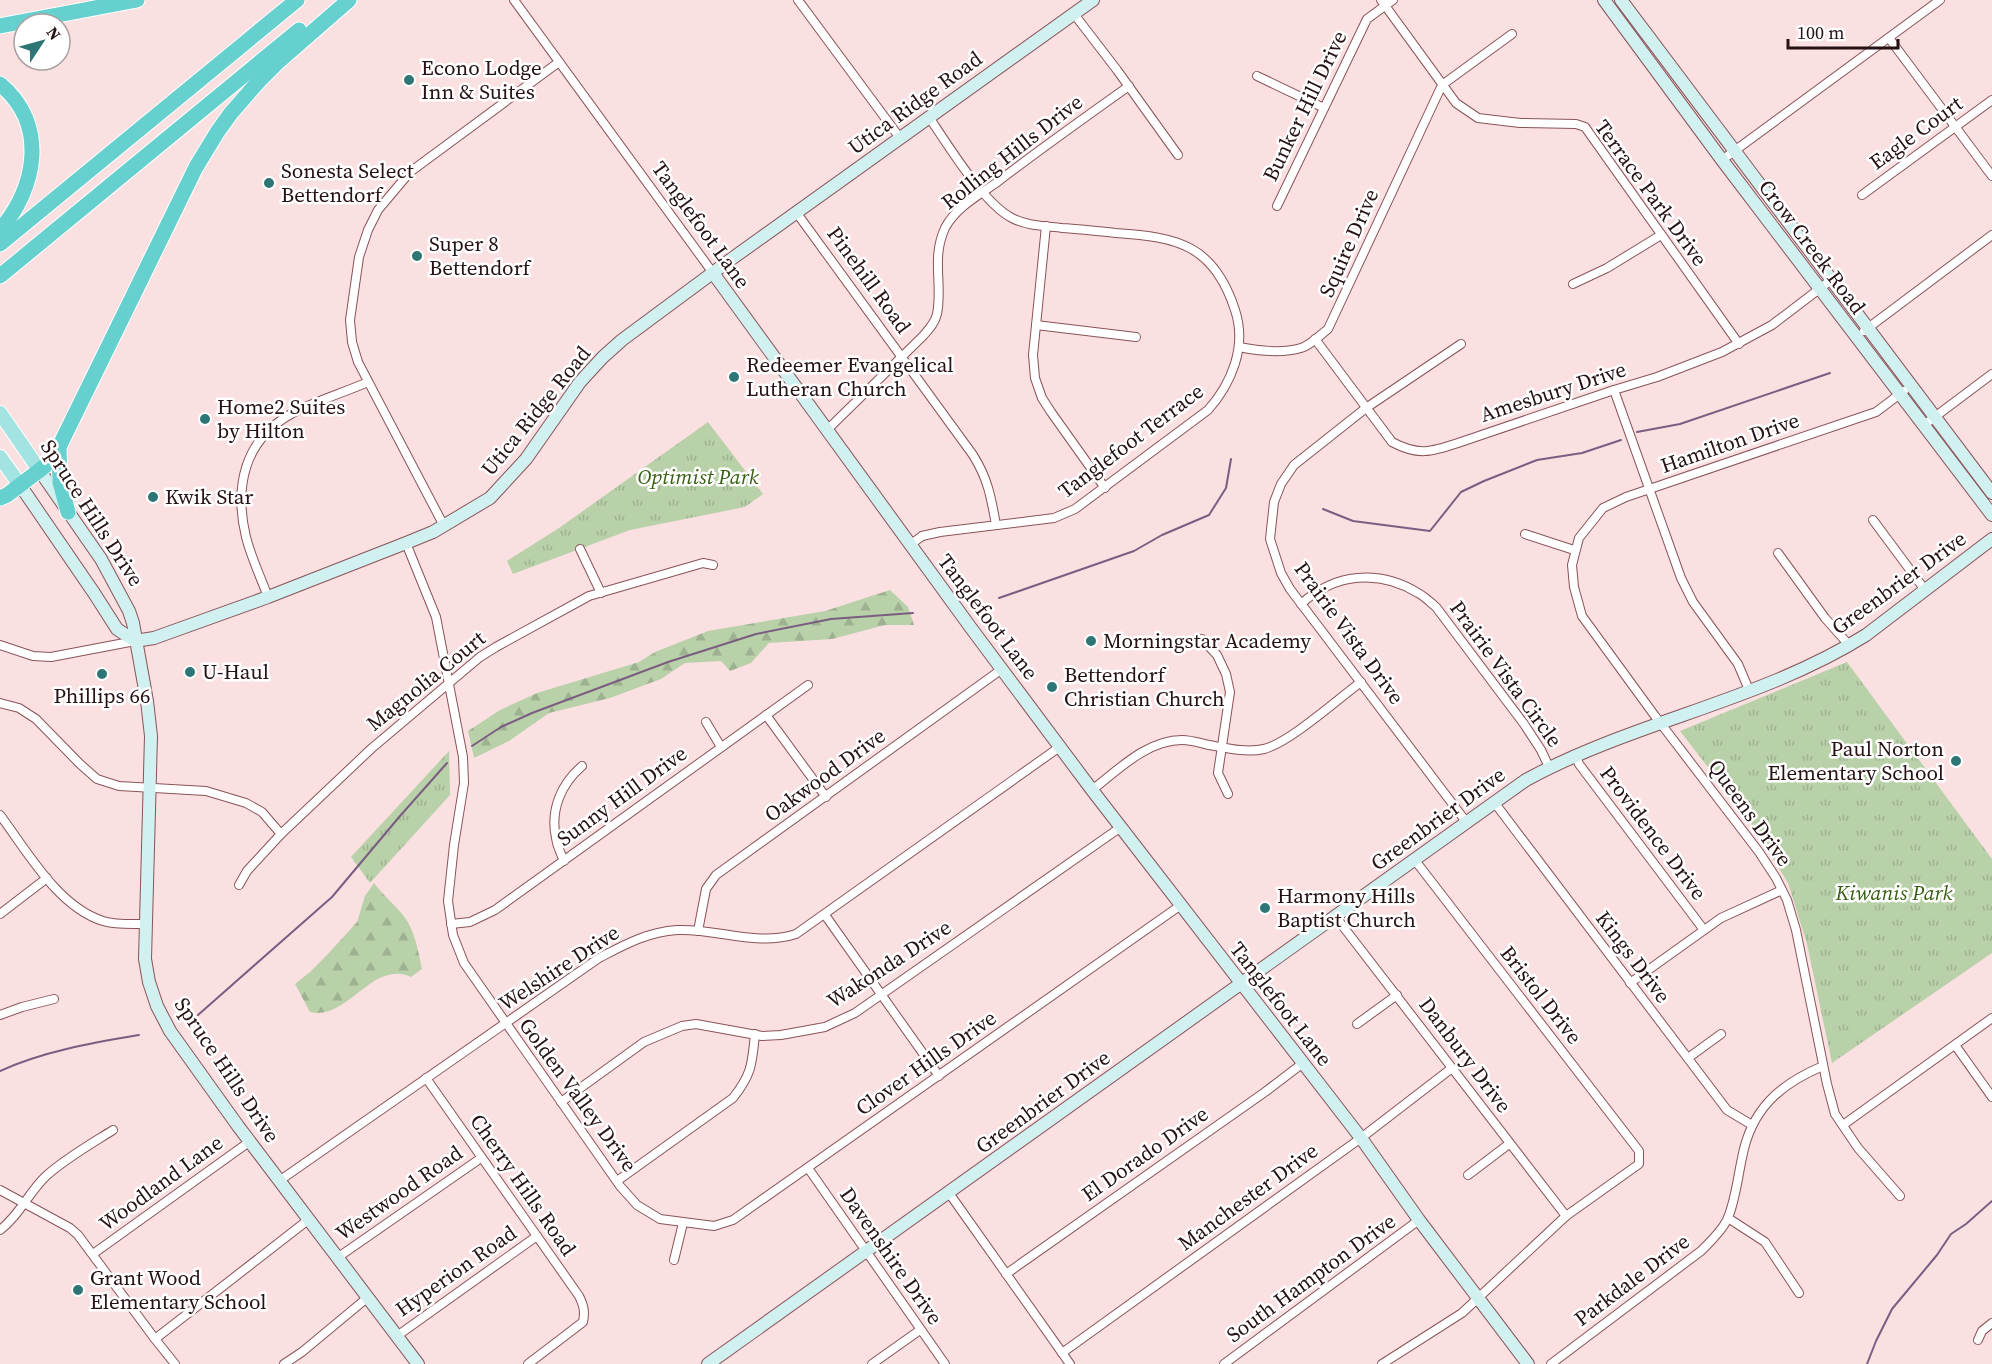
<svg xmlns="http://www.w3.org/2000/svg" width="1992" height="1364" font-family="'Source Serif 4',serif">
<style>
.forest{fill:url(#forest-firs)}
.park{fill:url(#park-tufts)}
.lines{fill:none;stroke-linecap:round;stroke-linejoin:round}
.stream{stroke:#7b5d82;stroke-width:2}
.street-casing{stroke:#895358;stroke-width:10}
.secondary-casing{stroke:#895358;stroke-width:14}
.primary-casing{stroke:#fff;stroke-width:16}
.highway-casing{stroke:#fff;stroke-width:17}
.street{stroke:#fff;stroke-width:8}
.secondary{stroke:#d1f1f0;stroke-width:12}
.primary{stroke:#a3e3e2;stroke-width:14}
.highway{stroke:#65d0ce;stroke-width:15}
.poi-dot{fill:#2d7675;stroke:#fff;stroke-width:2}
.labels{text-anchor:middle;stroke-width:5;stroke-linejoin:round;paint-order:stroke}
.poi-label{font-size:21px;fill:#261113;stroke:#fff;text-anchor:start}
.street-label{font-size:21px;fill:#261113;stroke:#fff}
.park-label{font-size:21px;font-style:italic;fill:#386013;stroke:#fff}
</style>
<defs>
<pattern id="forest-firs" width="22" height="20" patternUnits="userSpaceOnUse" patternTransform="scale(1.5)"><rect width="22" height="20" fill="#b8d1a9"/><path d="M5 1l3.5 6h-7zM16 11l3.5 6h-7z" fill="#9eb291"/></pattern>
<pattern id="park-tufts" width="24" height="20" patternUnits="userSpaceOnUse" patternTransform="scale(1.5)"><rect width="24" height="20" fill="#b8d1a9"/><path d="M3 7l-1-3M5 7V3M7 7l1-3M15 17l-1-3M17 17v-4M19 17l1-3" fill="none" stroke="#9eb291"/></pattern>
</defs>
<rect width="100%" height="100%" fill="#fbe0e2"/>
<!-- forest -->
<g class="forest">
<path d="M890,590L908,607L914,625H885L832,639L769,643L751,663L730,671L721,661L685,663L661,679L610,698L549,713L509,741L474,758L468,731L500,710L537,693L639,662L655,652L708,631L825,611Z"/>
<path d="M374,883C383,895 394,904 403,915C415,930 418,950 422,969L411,977C372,959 348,1021 310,1012L295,984L310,972L327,955L357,922L365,896Z"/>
</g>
<!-- park -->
<g class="park">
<path d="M708,422L763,494L745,507L630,530L513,574L507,561L559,528Z"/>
<path d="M1847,662L1992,859V953L1832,1063L1807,944L1788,883L1754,827L1680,731Z"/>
<path d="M449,751L450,795L370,883L351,857Z"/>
</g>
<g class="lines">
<!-- stream -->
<g class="stream">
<path d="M1637,432L1680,424L1830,373"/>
<path d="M1323,509L1353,521L1430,531L1461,492L1484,481L1537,460L1582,453L1621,440"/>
<path d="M999,598L1134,551L1162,535L1209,515L1226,488L1231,459"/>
<path d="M472,746L501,727L532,713L668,662L756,634L831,619L913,613"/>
<path d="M198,1015L332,897L400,816L447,763"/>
<path d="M0,1071C44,1051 92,1043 139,1035"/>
<path d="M1867,1364L1876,1341L1892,1309L1937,1255L1951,1234L1966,1224L1992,1201"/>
</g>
<!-- street casing -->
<g class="street-casing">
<g id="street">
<path d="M514,0L713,273"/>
<path d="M798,0L900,138"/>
<path d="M1381,0L1456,103L1478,118L1520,123L1576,124L1585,127L1739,344"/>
<path d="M1074,14L1117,70L1178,155"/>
<path d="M1889,38L1992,176"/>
<path d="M1257,76L1324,108"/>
<path d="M1722,160L1940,0"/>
<path d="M1862,195L1992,100"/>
<path d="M1277,206L1367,19L1393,0"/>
<path d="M796,212L973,455C988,479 991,497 996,525"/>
<path d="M1046,226L1033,355L1035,378L1042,398L1051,412L1105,488"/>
<path d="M1573,284L1607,268L1661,235"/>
<path d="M1036,325L1136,337"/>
<path d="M1864,331L1992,235"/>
<path d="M1315,339L1392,442C1418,456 1431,452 1458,443L1614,390L1657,377L1722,352L1772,325L1831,280"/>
<path d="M1461,344L1366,408L1294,465L1281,484L1274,502L1270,539L1281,573L1290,589L1467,823"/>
<path d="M1239,347C1259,351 1281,354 1301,348C1311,345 1320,335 1328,329L1442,85L1512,34"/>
<path d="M1614,390L1681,578L1693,602L1738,664L1749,690"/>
<path d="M1924,425L1992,374"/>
<path d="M826,431L923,336C929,329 935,323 937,314C943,285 931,258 945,228C955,208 979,195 996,183C1039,150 1084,118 1129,86"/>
<path d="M1873,520L1925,590"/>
<path d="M444,526L358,362L352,342L350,320L359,257L368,230L378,210L410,172L559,62"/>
<path d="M1525,534L1574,550"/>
<path d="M406,543L436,617L463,757L464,783L454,845L448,901L453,935L464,963L620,1186L637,1205L660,1219L714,1226L733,1220L1181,905"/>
<path d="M910,545L922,536L940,532L1054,518L1075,509L1208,410C1232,383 1247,346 1235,310C1214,245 1178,237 1116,233C1098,231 1080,229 1062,228C1046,226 1027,226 1012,218C984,204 947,144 929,117"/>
<path d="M580,549L601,593"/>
<path d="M1778,553L1825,618L1849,645"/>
<path d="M268,597C261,578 251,557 246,537C234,487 244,440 291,414C315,401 343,393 368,382"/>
<path d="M1301,604C1335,573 1379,569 1418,593C1424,596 1430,602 1436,607L1524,724L1541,750L1549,767"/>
<path d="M1202,639L1217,655L1226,674L1230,692L1218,773L1228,794"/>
<path d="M0,645L33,656L51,657L135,641"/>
<path d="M0,703L19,708L36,719L80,764L97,779L119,786L206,791L246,803L262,812L281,834"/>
<path d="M766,715L826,797"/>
<path d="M706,722L721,747"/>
<path d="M1576,757L1579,764L1704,930"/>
<path d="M1092,790C1118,770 1147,740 1182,740C1191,740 1200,743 1209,745C1226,748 1246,753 1264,749C1289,743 1338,699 1361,682"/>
<path d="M1494,802L1727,1110L1752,1125"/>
<path d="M0,815C27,851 58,907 103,921C116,925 131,924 145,924"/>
<path d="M564,861C561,854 557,846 556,838C550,810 561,784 582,766"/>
<path d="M239,885L247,871L281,834L372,748L480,657L496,647L589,596L703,563L713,565"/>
<path d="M0,914L47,878"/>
<path d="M825,915L939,1076"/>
<path d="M1335,916L1566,1216"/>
<path d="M451,924L470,922L495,910L808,685"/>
<path d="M698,931L706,889L716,875L1002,669"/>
<path d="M1630,983L1721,918L1782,890"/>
<path d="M0,1015L22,1007L54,999"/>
<path d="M1357,1024L1397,995"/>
<path d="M1955,1045L1992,1097"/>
<path d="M1688,1058L1721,1034"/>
<path d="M426,1078L579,1296C584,1306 585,1312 583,1322L528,1364"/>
<path d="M561,1102L644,1042L682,1026L696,1024L762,1036L781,1035L825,1027L855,1013L1121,827"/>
<path d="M1843,1125L1992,1018"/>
<path d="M808,1168L945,1364"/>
<path d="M1468,1175L1509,1144"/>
<path d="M279,1181L599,958C624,945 647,932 677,930C717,928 756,947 796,934L1061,746"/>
<path d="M617,1181L733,1098C752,1074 752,1064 755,1034"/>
<path d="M0,1190L70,1228L78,1235L155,1339L175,1364"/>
<path d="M949,1193L1070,1364"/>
<path d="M1900,1196L1858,1148L1835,1114L1827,1084L1796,930L1787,900L1776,878L1759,852L1655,716L1582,616L1574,587L1572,565L1579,538L1603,508L1626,497L1876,412L1904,391"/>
<path d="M1728,1218L1765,1242L1799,1293"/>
<path d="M0,1230C19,1216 29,1192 46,1176C66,1158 91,1144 113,1130"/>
<path d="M93,1254L249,1142"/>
<path d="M337,1258L481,1158"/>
<path d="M674,1260L683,1223"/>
<path d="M1006,1274L1265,1092L1303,1063"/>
<path d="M397,1336L537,1236"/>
<path d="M155,1339L308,1220"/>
<path d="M1978,1340L1982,1331L1992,1323"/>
<path d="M1062,1353L1361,1138L1452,1068"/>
<path d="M284,1364L302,1352L367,1298"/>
<path d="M872,1364L920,1330"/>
<path d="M1224,1364L1419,1220"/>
<path d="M1382,1364L1462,1313L1566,1216L1639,1164V1151L1414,859"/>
<path d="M1551,1364L1701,1251C1710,1242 1721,1232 1727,1220C1735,1203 1738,1176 1742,1158C1751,1109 1780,1084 1823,1066"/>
</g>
</g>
<!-- secondary casing -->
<g class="secondary-casing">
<g id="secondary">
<path d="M1604,0L1722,160L1992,515"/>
<path d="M1621,0L1992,493"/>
<path d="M713,273L971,628L1092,790L1361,1138L1419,1220L1528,1364"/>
<path d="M40,471L101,559L129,611L133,623L147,701L151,736L145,959L149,982L157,1006L170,1031L238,1126L418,1364"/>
<path d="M20,485L94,593L117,629L135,641"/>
<path d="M135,641L154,638L268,597L406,543L433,532L490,498L526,459L580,382L603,357L622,340L730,260L1093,0"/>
<path d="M708,1364L1526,780C1634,721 1761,701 1866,635L1992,539"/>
</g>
</g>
<!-- primary casing -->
<g class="primary-casing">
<g id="primary">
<path d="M0,413L40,471"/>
<path d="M0,457L20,485"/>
</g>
</g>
<!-- highway casing -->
<g class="highway-casing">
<g id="highway">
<path d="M0,26L137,0"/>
<path d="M0,84C48,124 37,187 0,230"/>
<path d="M0,244L297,0"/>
<path d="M0,276L299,30"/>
<path d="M59,447L60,482L68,512"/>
<path d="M0,498L7,495L45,466L59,447L196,167L218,131L231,113L259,81L279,61L349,0"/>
</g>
</g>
<!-- street -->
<use href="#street" class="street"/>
<!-- secondary -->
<use href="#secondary" class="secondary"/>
<!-- primary -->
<use href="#primary" class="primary"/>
<!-- highway -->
<use href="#highway" class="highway"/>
</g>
<!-- markers -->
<g class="poi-dot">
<circle cx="409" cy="80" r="6"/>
<circle cx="269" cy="183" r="6"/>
<circle cx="417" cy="256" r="6"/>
<circle cx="734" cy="377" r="6"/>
<circle cx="205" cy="419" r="6"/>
<circle cx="153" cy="497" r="6"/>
<circle cx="1091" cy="641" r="6"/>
<circle cx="190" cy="672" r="6"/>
<circle cx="102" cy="674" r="6"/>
<circle cx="1052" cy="687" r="6"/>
<circle cx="1956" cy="761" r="6"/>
<circle cx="1265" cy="908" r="6"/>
<circle cx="78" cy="1290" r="6"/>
</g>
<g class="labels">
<!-- poi labels -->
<g class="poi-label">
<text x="421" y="75">Econo Lodge<tspan x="421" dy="24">Inn &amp; Suites</tspan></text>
<text x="281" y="178">Sonesta Select<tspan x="281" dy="24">Bettendorf</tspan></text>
<text x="429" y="251">Super 8<tspan x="429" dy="24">Bettendorf</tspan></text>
<text x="746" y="372">Redeemer Evangelical<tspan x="746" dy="24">Lutheran Church</tspan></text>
<text x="217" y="414">Home2 Suites<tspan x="217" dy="24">by Hilton</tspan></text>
<text x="165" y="504">Kwik Star</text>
<text x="1103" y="648">Morningstar Academy</text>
<text x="202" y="679">U-Haul</text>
<text x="1064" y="682">Bettendorf<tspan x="1064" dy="24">Christian Church</tspan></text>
<text x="102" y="703" text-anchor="middle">Phillips 66</text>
<text x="1944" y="756" text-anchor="end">Paul Norton<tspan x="1944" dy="24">Elementary School</tspan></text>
<text x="1277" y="903">Harmony Hills<tspan x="1277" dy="24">Baptist Church</tspan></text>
<text x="90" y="1285">Grant Wood<tspan x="90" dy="24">Elementary School</tspan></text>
</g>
<!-- street labels -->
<g class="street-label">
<text transform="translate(915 103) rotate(-36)" y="7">Utica Ridge Road</text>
<text transform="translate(1305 106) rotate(-64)" y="7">Bunker Hill Drive</text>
<text transform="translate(1916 133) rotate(-36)" y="7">Eagle Court</text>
<text transform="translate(1012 152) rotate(-38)" y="7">Rolling Hills Drive</text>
<text transform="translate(1651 193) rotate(54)" y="7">Terrace Park Drive</text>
<text transform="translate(701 225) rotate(54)" y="7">Tanglefoot Lane</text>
<text transform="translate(1349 243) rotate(-66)" y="7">Squire Drive</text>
<text transform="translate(1812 247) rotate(53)" y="7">Crow Creek Road</text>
<text transform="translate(869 280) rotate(54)" y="7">Pinehill Road</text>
<text transform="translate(1553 392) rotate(-18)" y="7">Amesbury Drive</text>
<text transform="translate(536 411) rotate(-51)" y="7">Utica Ridge Road</text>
<text transform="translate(1131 441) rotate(-37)" y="7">Tanglefoot Terrace</text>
<text transform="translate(1730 443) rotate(-19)" y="7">Hamilton Drive</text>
<text transform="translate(92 513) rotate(57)" y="7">Spruce Hills Drive</text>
<text transform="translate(1899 583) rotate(-36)" y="7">Greenbrier Drive</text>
<text transform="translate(988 617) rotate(53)" y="7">Tanglefoot Lane</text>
<text transform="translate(1349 633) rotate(54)" y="7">Prairie Vista Drive</text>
<text transform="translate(1506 674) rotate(54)" y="7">Prairie Vista Circle</text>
<text transform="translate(426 681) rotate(-39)" y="7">Magnolia Court</text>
<text transform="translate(825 775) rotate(-36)" y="7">Oakwood Drive</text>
<text transform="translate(622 796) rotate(-36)" y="7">Sunny Hill Drive</text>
<text transform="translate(1750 813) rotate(54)" y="7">Queens Drive</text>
<text transform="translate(1438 819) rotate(-36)" y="7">Greenbrier Drive</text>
<text transform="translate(1653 833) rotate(53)" y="7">Providence Drive</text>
<text transform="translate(1633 957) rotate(53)" y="7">Kings Drive</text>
<text transform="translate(889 964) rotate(-33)" y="7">Wakonda Drive</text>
<text transform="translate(559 968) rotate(-33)" y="7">Welshire Drive</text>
<text transform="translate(1541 995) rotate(52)" y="7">Bristol Drive</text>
<text transform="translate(1281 1004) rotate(52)" y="7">Tanglefoot Lane</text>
<text transform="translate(1465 1055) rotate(53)" y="7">Danbury Drive</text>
<text transform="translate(926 1063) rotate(-35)" y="7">Clover Hills Drive</text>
<text transform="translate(227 1070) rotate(56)" y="7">Spruce Hills Drive</text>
<text transform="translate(578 1095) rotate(54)" y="7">Golden Valley Drive</text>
<text transform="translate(1043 1102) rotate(-36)" y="7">Greenbrier Drive</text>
<text transform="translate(1145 1154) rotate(-35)" y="7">El Dorado Drive</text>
<text transform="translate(161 1183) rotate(-36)" y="7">Woodland Lane</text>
<text transform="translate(523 1185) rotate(55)" y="7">Cherry Hills Road</text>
<text transform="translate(399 1193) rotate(-35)" y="7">Westwood Road</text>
<text transform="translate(1248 1197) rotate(-36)" y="7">Manchester Drive</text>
<text transform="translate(891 1256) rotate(55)" y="7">Davenshire Drive</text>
<text transform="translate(456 1271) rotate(-35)" y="7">Hyperion Road</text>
<text transform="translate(1311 1278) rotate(-36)" y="7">South Hampton Drive</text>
<text transform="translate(1632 1280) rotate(-37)" y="7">Parkdale Drive</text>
</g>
<!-- park labels -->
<g class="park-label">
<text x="698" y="484">Optimist Park</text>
<text x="1894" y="900">Kiwanis Park</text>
</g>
</g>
<!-- north arrow -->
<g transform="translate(42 42) rotate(54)"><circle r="28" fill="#ffffff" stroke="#a8a0a1" stroke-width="1.5"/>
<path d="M0-4.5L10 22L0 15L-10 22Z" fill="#2d7675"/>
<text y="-9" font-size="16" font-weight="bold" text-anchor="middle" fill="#261113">N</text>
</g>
<!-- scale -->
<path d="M1788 39v9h110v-9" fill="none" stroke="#261113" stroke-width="3"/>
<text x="1797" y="39" font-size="18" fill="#261113" stroke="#ffffff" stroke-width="4.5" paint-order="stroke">100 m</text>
</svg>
